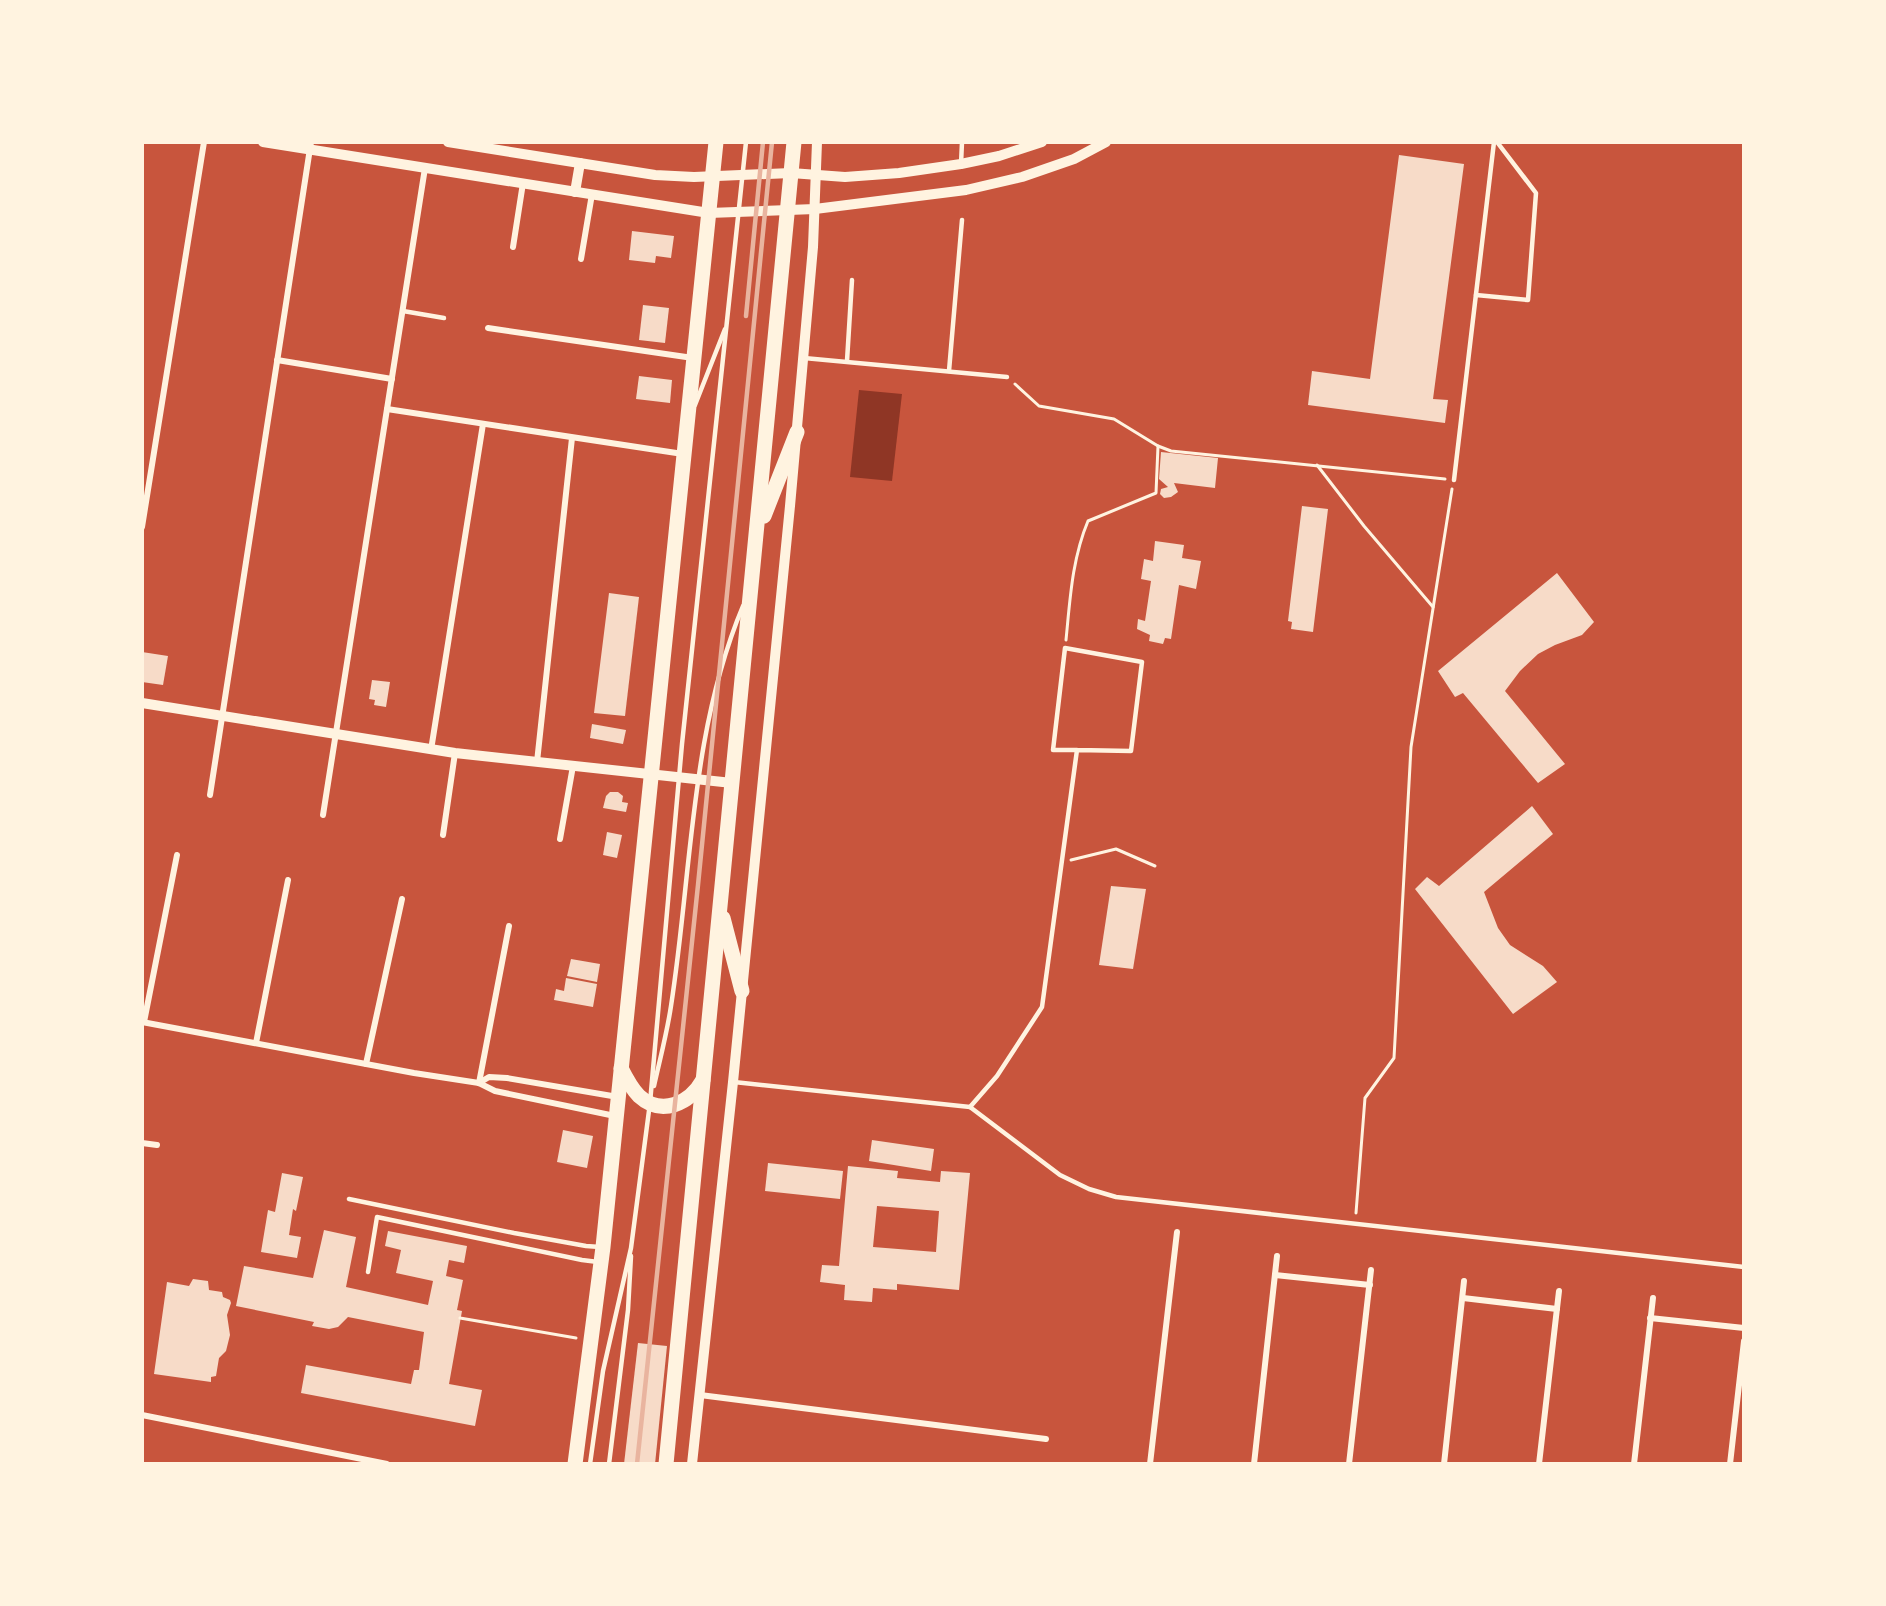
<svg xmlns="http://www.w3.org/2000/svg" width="1886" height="1606" font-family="'Noto Serif',serif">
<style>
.water{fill:#8f3625}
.building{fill:#f7dbc8;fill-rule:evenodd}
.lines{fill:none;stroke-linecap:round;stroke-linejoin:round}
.path{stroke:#fff3e0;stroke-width:3}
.service{stroke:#fff3e0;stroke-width:4.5}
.minor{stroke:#fff3e0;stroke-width:6}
.tertiary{stroke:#fff3e0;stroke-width:10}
.primary{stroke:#fff3e0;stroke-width:15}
.rail{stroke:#e9b49f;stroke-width:4.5}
</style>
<rect width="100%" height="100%" fill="#c8553d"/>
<!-- water -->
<path class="water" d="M859,390L902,394L892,481L850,477Z"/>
<!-- building -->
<g class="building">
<path d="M1399,155L1464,164L1433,399L1448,400L1445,423L1308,405L1312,371L1370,379Z"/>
<path d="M632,231L674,236L671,258L656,256L655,263L629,260Z"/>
<path d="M643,305L669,308L665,343L639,340Z"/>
<path d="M639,376L672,380L670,403L636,399Z"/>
<path d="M1161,452L1218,458L1215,488L1174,483L1178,492L1171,497L1164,498L1160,494L1161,489L1168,487L1159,479Z"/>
<path d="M1302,506L1328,509L1313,632L1291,629L1292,622L1288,621Z"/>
<path d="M1155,541L1184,545L1182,558L1201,561L1196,589L1179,585L1171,639L1165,638L1163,644L1149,641L1150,635L1137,629L1138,619L1145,621L1151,581L1141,579L1144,559L1153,561Z"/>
<path d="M1557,573L1594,622L1582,635L1555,645L1538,654L1520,671L1505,691L1565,764L1538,783L1463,693L1455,697L1438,671Z"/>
<path d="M609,593L639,597L625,716L594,713Z"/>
<path d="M142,652L168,656L163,685L142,682Z"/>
<path d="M372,680L390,682L386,707L374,705L375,700L369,699Z"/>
<path d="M592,724L626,730L623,744L590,738Z"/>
<path d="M610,792H618L623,796L622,802L628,803L626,812L603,808L606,796Z"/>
<path d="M1532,806L1553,834L1484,892L1498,928L1510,945L1543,966L1557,982L1513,1014L1415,889L1427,877L1439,886Z"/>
<path d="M607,832L622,835L617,858L603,855Z"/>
<path d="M1111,886L1146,889L1133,969L1099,965Z"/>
<path d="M571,959L600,964L597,982L567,976Z"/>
<path d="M566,978L597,984L593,1007L554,1000L556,989L564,991Z"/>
<path d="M563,1130L593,1136L587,1168L557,1162Z"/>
<path d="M872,1140L934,1149L931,1171L869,1161Z"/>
<path d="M768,1163L843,1171L840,1199L765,1191Z"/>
<path d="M848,1166L898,1171L897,1178L940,1182L941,1171L970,1173L959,1290L897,1284V1290L873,1288L872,1302L844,1300L845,1285L820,1282L822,1265L839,1266ZM877,1206L939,1211L936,1252L873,1247Z"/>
<path d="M282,1173L303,1177L296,1211L293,1209L289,1235L301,1237L297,1258L261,1252L268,1210L275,1212Z"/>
<path d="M324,1230L356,1237L346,1287L428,1305L433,1281L396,1273L401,1250L385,1246L388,1231L467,1246L464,1263L449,1260L446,1276L463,1280L457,1310L462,1311L449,1384L482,1390L475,1426L301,1393L306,1365L411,1384L414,1370H419L424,1332L348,1317L338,1327L329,1329L312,1326L314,1322L236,1306L244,1266L313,1278Z"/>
<path d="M193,1279L208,1281L209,1290L222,1292L223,1297L230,1300L231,1303L227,1315L230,1335L226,1351L219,1358L216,1376L211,1377V1382L154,1374L167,1282L189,1286Z"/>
<path d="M638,1343L667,1346L655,1464H624Z"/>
</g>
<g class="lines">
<!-- path -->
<g class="path">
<path d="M1015,384L1039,406L1114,419L1158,446L1171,451L1445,479"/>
<path d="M1317,465L1364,526L1433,607"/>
<path d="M1066,640C1070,600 1072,559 1088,521L1156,493L1158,446"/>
<path d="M1071,860L1116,849L1155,866"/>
<path d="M1356,1213L1365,1098L1394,1058L1411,747L1452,489"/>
<path d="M460,1318L576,1338"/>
</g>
<!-- service -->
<g class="service">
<path d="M961,164L962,142"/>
<path d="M1476,295L1528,300L1536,193L1497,142"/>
<path d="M403,311L444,318"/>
<path d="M804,358L1007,377"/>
<path d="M847,361L852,280"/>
<path d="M949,371L962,220"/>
<path d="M695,405L725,329"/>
<path d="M1454,480L1494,142"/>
<path d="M734,1082L970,1107L1060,1175L1089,1189L1116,1197L1744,1267"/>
<path d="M654,1086C660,1059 667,1033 671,1006C692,872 690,732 743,606"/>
<path d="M970,1107L997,1076L1042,1007L1077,750H1053L1065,648L1142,662L1131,751L1077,750"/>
<path d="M349,1199L514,1233L586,1246L600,1247"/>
<path d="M368,1272L377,1217L582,1260L598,1262"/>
<path d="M590,1464L603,1371L631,1248L650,1103L682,744L746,142"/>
<path d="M609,1464L628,1310L631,1256"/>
</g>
<!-- minor -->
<g class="minor">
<path d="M513,247L523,183"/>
<path d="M581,259L592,194"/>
<path d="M488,328L693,358"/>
<path d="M277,360L392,379"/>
<path d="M387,409L683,454"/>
<path d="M142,527L204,142"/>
<path d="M431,750L483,424"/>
<path d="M537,762L572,438"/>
<path d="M210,795L311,142"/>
<path d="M323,815L425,168"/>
<path d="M443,835L455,753"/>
<path d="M560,839L573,766"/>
<path d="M142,1022L414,1073L479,1083L495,1091L615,1116"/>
<path d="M144,1022L177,855"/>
<path d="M256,1043L288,880"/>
<path d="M366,1064L402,899"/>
<path d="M479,1083L509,926"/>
<path d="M479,1083L489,1077L507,1078L618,1097"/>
<path d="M142,1143L157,1145"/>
<path d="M1275,1275L1370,1285"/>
<path d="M1463,1298L1557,1309"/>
<path d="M1650,1318L1744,1328"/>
<path d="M700,1395L1046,1439"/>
<path d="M142,1415L387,1464"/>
<path d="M1150,1464L1177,1232"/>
<path d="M1254,1464L1277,1256"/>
<path d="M1349,1464L1371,1270"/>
<path d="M1444,1464L1464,1281"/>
<path d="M1539,1464L1559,1291"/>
<path d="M1634,1464L1653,1298"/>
<path d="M1730,1464L1744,1341"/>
</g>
<!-- tertiary -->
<g class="tertiary">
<path d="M263,142L709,213L815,209L966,190L1022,177L1074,159L1106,142"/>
<path d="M448,142L655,175L694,177L791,173L845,177L899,173L961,164L999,156L1042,142"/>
<path d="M575,192L580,163"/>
<path d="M142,703L455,753L732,783"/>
<path d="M692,1464L733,1082L790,506L813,247L817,142"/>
</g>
<!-- primary -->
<g class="primary">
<path d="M764,516L797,432"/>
<path d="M723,918L742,991"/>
<path d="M621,1068C626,1078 631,1088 639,1096C662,1117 690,1103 703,1080"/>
<path d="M575,1464L603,1247L716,142"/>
<path d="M666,1464L794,142"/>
</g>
<!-- rail -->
<g class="rail">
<path d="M746,316L763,142"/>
<path d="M637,1464L698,885L772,142"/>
</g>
</g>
<!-- border -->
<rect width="1886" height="1606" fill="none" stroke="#fff3e0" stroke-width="288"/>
</svg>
